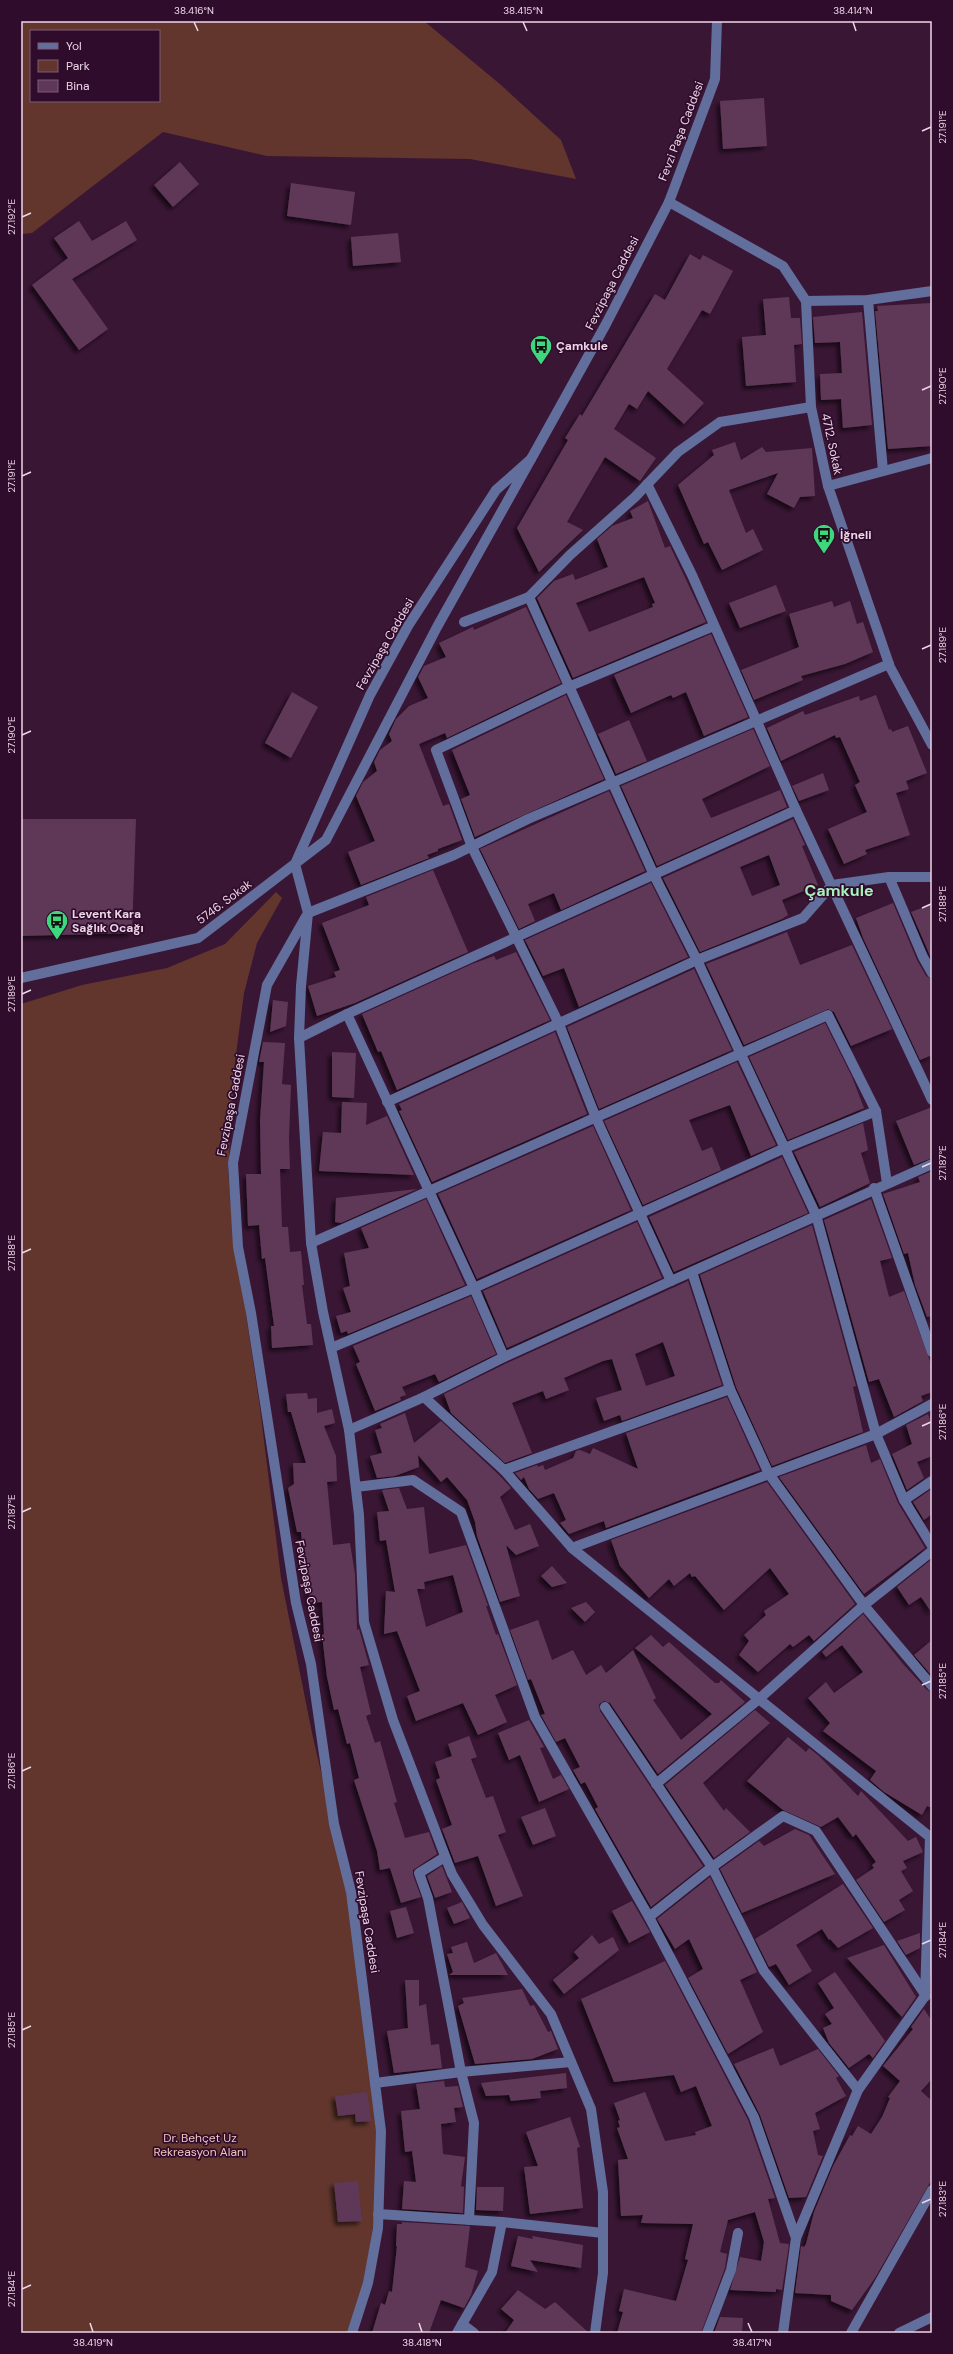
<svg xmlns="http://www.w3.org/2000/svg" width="953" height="2354" font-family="'DM Sans',sans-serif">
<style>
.green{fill:#62362c;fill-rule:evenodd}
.building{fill:#5f3859;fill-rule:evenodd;filter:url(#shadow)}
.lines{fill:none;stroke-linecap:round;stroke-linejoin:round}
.minor{stroke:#626e9c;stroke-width:10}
.ticks{fill:none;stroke:#eed6e9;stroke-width:1.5}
.labels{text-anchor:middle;stroke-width:3.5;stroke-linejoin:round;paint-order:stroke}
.street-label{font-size:12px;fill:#eed6e9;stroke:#2f0c2b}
.poi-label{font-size:12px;font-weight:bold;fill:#eed6e9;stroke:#2f0c2b;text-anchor:start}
.park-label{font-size:12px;fill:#f2c5bb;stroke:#2f0c2b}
.district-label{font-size:16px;font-weight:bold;fill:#a8efbb;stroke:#2f0c2b}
.neatline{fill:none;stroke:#eed6e9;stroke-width:1.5}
.ticks-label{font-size:10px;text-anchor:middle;fill:#eed6e9}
</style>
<defs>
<filter id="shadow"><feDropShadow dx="-3.5" dy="3.5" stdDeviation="2" flood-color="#0009"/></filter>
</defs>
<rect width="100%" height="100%" fill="#3a1635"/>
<!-- green -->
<g class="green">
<path d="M21,21H424L501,85L561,140L576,179L470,159L267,156L163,132L32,233L21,234ZM31,31H159V101H31Z"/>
<path d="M276,892L282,898L257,943L244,993L235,1062L228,1170L232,1220L260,1408L281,1578L312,1733L349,1893L380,2130L375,2214L364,2281L347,2333H21V1004L82,985L167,968L225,944Z"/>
</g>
<!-- building -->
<g class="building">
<path d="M764,98L767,146L723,149L720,101Z"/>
<path d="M180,162L199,184L173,207L154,185Z"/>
<path d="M291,183L355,192L351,225L287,216Z"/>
<path d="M79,221L92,241L126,221L137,240L72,279L108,329L79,350L32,285L68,258L54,238Z"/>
<path d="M398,233L401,262L353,266L351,237Z"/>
<path d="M690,254L700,260L703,255L733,271L710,314L702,310L667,369L704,403L684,424L648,391L637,409L629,404L614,429L656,458L640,481L605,457L567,522L583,530L539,572L517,528L568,440L565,438L580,414L582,416L655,294L665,300Z"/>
<path d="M789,297L791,318H800L802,344L794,345L796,382L746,386L742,337L766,335L763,299Z"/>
<path d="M932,303V446L888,449L875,311H878L877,306Z"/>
<path d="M862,312L872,425L843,428L841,399L821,400L820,374L842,373L840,342L815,343L813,317Z"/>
<path d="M735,442L741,460L762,447L766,452L812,448L815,496L800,497L794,508L767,494L778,473L729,490L746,533L753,529L763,550L722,570L708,542L704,544L678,485L714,455L712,450Z"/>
<path d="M648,501L665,548L670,546L706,622L573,678L537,598L554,581L573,574L575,580L608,567L597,539L612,526L633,518L630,511ZM644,577L655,603L652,604L653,607L589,632L576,603Z"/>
<path d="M776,585L786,611L740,628L729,603Z"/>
<path d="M832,601L834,607L850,601L857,624L863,622L873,652L845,664L801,676L803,680L754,700L741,670L799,647L789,614Z"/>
<path d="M526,607L561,683L447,738L445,733L419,744L443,806L449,804L462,840L438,849V851L427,855L429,858L361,885L348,852L375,841L356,796L363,782L377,771L374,762L380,750L392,741L389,734L396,719L409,706L428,698L418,677L424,666L446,657L439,643L473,627L474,630Z"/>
<path d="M711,634L748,717L704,736L686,692L673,698L671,695L631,713L614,675Z"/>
<path d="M292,692L318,707L291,758L265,743Z"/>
<path d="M566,695L604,779L475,837L461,799L470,795L452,750Z"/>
<path d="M876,695L889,730L891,729L892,732L908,726L927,773L906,781L909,789L896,793L910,835L865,850L867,854L844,864L828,829L867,812L855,785L860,782L840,737L836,738L835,735L781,761L767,728L803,711L805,715L859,696L860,701Z"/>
<path d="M629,720L647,761L616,774L598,734Z"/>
<path d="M753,729L770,766L702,799L711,818L780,790L787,807L657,866L621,786Z"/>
<path d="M823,773L829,790L799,801L792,786Z"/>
<path d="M609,791L645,871L561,910L554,893L528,904L535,921L519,929L480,849Z"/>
<path d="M21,819H136L132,933L21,936Z"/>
<path d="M793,819L805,845L802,846L818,885L782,900L788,915L782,919L700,952L663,878ZM769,855L780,885L752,896L740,867Z"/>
<path d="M433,870L468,952L355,1003L317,1016L308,986L336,977L334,972L340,970L322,923L369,905L366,897Z"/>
<path d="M651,883L688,957L579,1007L564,968L543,976L525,940Z"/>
<path d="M893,903L917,960L926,976L932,979V1055L920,1060L863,938L856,918Z"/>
<path d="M932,904V960L911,912Z"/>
<path d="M787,932L800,965L852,945L892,1029L851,1046L834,1012L828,1009L744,1045L706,964Z"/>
<path d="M516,952L550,1020L397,1090L381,1051L378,1052L362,1014L472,964L494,956L496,960Z"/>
<path d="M694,969L732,1050L599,1109L567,1027Z"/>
<path d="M273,1000L288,1002L286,1026L270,1032Z"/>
<path d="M825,1023L852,1077L864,1108L788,1140L749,1057Z"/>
<path d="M555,1032L587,1114L432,1182L399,1111L402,1110L399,1104Z"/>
<path d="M263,1042L285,1043L282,1084L291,1085L289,1138L290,1169H280L282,1227H288L290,1252L301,1251L304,1285H302L307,1324H311L313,1345L272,1348L271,1326H274L265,1258L262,1259L259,1225L248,1226L246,1174H261L260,1121L264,1062H259Z"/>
<path d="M332,1052L356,1053L354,1098L332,1097Z"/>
<path d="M737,1062L776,1145L751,1156L730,1105L689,1120L702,1151L712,1147L721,1170L643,1205L604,1121Z"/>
<path d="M342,1102L367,1103L366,1125L387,1116L414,1175L319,1171L323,1132L341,1133Z"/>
<path d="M932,1107V1158L914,1165L896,1121Z"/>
<path d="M863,1123L868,1150L861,1153L870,1183L820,1207L794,1152Z"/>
<path d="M593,1126L631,1210L477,1279L438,1194Z"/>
<path d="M782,1157L808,1213L674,1272L649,1217Z"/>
<path d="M932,1171V1316L927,1317L915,1285L908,1253L904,1254L883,1194L920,1182L918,1177Z"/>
<path d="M417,1189L341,1223L335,1222L336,1198Z"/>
<path d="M426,1199L465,1285L348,1334L347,1331L341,1333L336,1316L351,1312L343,1288L350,1286L344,1253L369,1248L361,1228Z"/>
<path d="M871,1199L892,1258L880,1261L889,1297L904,1291L932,1366V1392L921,1396L923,1401L894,1417L879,1379L869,1382L824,1220Z"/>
<path d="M637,1222L662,1278L507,1348L483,1291Z"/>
<path d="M812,1225L856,1386L853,1387L863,1432L772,1466L736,1387L700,1275Z"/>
<path d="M688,1281L722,1385L622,1421L620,1415L604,1421L596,1398L622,1390L612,1359L603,1361L564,1378L569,1390L546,1399L543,1391L512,1403L532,1453L505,1463L451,1413L444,1394L507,1363ZM663,1342L675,1376L646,1386L635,1354Z"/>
<path d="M471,1296L496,1354L439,1382L435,1374L402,1387L406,1395L400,1397L401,1400L375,1411L356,1364L360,1362L353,1346Z"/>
<path d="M307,1393L308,1399L317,1398V1413L332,1409L335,1423L324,1426L336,1456L337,1481L327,1482L333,1545L350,1543L355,1574L357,1630L359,1629L369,1665L360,1667L371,1714L366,1716L375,1743L380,1741L397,1802L394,1803L405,1838L429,1832L437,1854L413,1870V1875L421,1897L401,1903L390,1868L380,1870L377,1851L354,1780L359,1778L350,1743L347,1744L338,1709L334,1710L327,1677L322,1635L324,1634L322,1602L310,1603L308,1575H305L301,1532H297L288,1488L294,1484L293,1463H306L291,1412H288L286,1394Z"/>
<path d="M727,1397L760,1470L606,1528L604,1521L569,1534L560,1523L566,1520L554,1493L538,1499L529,1489L524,1477L521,1480L515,1473L537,1465L538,1467L543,1465L545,1470L573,1458L576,1451L580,1450L590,1454L593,1448L638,1469L626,1433Z"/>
<path d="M405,1413L414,1443L441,1421L499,1475L511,1488L500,1497L515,1530L530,1524L539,1546L516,1555L506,1545L520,1596L500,1602L477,1536L475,1522L467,1500L447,1477L441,1482L418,1455L419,1467L395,1476L377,1478L370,1456L382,1453L375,1430L382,1428L380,1424Z"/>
<path d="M928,1414L932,1425V1456L917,1462L924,1478L907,1490L892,1454L912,1444L906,1425Z"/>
<path d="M866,1445L871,1463L880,1459L898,1503L925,1548L864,1594L779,1477Z"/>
<path d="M767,1482L855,1604L814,1641L809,1635L793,1647L790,1644L758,1672L739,1655L749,1641L744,1635L766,1615L764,1611L789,1594L770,1568L724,1610L695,1576L692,1577L690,1573L674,1586L669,1579L649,1598L620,1566L611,1540Z"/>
<path d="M399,1488L407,1509L424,1507L429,1554L466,1545L488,1606H486L496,1635L498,1634L517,1685L495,1695L507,1722L478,1735L463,1703L416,1721L407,1696L420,1691L397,1631L384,1634L386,1591L395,1592L386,1540L380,1541L377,1512L389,1511L382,1490ZM453,1575L463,1612L426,1627L417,1589H425L424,1582Z"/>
<path d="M930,1490L932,1495V1514L924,1520L913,1502Z"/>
<path d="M932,1559V1613L921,1597L909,1605L897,1587Z"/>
<path d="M552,1566L567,1583L552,1587L541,1576Z"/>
<path d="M586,1602L595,1612L585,1622L571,1608Z"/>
<path d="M863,1614L903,1664L927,1690L932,1692V1808L927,1806L922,1815L884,1792L870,1780L876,1771L823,1731L830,1723L808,1698L826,1682L834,1693L863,1672L842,1645L826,1657L822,1652Z"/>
<path d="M538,1620L552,1660L573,1650L586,1675L601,1665L606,1673L633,1650L656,1698L653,1700L681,1740L712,1714L635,1648L651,1635L663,1647L669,1642L715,1683H719L721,1680L745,1702L658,1774L610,1703L604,1701L599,1704L600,1711L703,1866L651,1907L595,1809L598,1807L585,1782L581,1784L573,1770L580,1767L565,1738L556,1742L541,1715L545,1714L531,1679L528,1680L510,1630Z"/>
<path d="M932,1640V1676L914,1655Z"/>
<path d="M755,1710L770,1723L703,1783L724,1811L726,1808L750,1832L714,1858L665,1785Z"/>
<path d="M529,1720L544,1747L540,1748L553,1779L561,1775L569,1789L539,1802L520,1755L509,1760L498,1733Z"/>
<path d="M469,1736L477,1757L471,1759L486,1798L493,1796L506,1832L498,1835L523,1896L496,1906L478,1856L455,1863L442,1829L452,1825L436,1780L440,1778L435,1762L452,1756L448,1744Z"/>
<path d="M788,1737L806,1752L809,1748L819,1756L858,1796L861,1791L908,1841L916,1837L923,1852L903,1861L907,1868L901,1871L913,1891L899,1900L905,1910L884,1922L856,1880L874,1868L872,1865L876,1862L856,1834L853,1837L838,1817L821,1827L783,1810L747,1781Z"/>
<path d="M545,1808L556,1836L533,1845L521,1817Z"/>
<path d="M795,1829L809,1835L835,1874L742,1913L720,1869L759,1841L764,1846Z"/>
<path d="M442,1866L452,1892L435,1898L427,1876Z"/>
<path d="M710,1877L757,1972L740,1980L763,2032L728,2054L688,1978L703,1969L689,1939L675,1949L657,1919Z"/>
<path d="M843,1884L873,1928L838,1948L830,1939L829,1940L822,1929L796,1945L812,1971L789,1985L776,1964L769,1967L755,1939Z"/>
<path d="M632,1901L650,1932L629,1943L612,1911Z"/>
<path d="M462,1902L470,1918L454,1924L447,1908Z"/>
<path d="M406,1907L414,1933L397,1938L390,1911Z"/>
<path d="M920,1933V1948L906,1955L897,1941Z"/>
<path d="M592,1935L599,1944L613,1937L619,1950L564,1994L553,1980L579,1958L574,1952Z"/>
<path d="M467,1942L474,1963L496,1953L508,1975H449L453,1972L447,1954L453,1953L451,1947Z"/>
<path d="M884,1945L916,1997L902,2017L847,1958Z"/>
<path d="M665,1961L748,2120L775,2198L768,2199L780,2243L789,2244L782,2290L776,2289V2292L730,2290L740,2257L761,2261L764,2242L755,2212L728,2220L720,2252L727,2254L725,2268L701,2333H617L623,2312L619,2311L624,2289L676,2301L688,2260L685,2259L693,2224L641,2223L643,2215L621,2216L618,2160L628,2159L617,2128L620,2127L618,2121L620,2120L614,2103L645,2092L665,2141L696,2135L695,2132L712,2126L696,2086L681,2092L674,2075L614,2082L581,1999Z"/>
<path d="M835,1972L885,2041L873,2058L869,2054L849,2068L829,2043L823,2028L832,2024L825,2014L834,2008L818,1983Z"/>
<path d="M405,1980H419V2006L426,2004L431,2045L439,2044L442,2068L394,2073L387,2031L408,2028Z"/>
<path d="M522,1989L530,2006L534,2005L548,2032L551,2031L558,2049L532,2059L475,2064L458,2006L464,2003L462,1998Z"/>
<path d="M924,2009L932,2021V2079L921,2091L932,2101V2179L875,2278L852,2310L831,2301V2295L795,2293L801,2246L804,2247L806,2244L814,2212L833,2166L850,2135L852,2136L858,2126L871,2134L882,2117L890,2098L888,2097L900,2081L883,2066L913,2029L911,2027Z"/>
<path d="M773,2048L780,2066L818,2049L839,2076L836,2078L846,2096L815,2113L820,2129L813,2131L818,2155L823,2156L806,2197L789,2198L760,2115L734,2064Z"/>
<path d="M566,2073L567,2088L540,2091L541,2098L511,2101L509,2095L486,2096L481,2083Z"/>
<path d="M444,2081L445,2087L458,2086L463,2107L454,2108L456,2122L441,2124L443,2154L465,2157L461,2186L464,2187L463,2213L402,2209L404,2181L416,2182L412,2151L405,2152L401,2111L420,2109L416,2084Z"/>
<path d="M367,2092L371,2121L356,2122L355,2114L338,2116L335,2096Z"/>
<path d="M570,2117L580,2147L577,2148L583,2208L530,2214L524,2167L538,2166L526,2132Z"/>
<path d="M358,2181L362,2221L338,2222L334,2183Z"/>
<path d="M477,2187H504L503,2211L476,2210Z"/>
<path d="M402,2222L470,2226L465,2267L478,2271L471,2295L464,2308L441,2300L429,2333H372L381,2303L385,2305L389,2291L392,2292L397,2246H396L397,2224H402Z"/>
<path d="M518,2236L533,2239L532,2236L583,2245L581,2268L530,2260L538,2272L511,2266Z"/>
<path d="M518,2290L545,2309L555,2302L589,2333H505L514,2320L501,2309Z"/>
<path d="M720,2317L743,2318L742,2333H714Z"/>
</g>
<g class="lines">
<!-- minor -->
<g class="minor">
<path d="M669,202L783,266L806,301L811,407L828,486L890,667L932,745"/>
<path d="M868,300L883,471"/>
<path d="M806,301L868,300L932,291"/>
<path d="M531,459L606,324L669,202L715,79L717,21"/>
<path d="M647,484L692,575L796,810L932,1100"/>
<path d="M828,486L932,458"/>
<path d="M529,597L570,555L635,497L678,452L720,422L811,407"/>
<path d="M464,622L529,597L654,875L697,960L816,1215L876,1434L904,1500L932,1546"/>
<path d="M889,877L923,957L932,973"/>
<path d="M21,978L198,938L326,840L437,627L531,459L496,490L408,626L370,695L295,864L308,913L267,985L233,1163L238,1247L251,1313L296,1603L311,1664L334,1824L351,1892L381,2131L378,2228L368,2283L352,2333"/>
<path d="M347,1014L474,1288L504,1357"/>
<path d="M299,1038L347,1014L796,810"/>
<path d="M387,1102L697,960L803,918L832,885L889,877H932"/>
<path d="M874,1188L932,1352"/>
<path d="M311,1243L828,1015L876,1111L887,1183"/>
<path d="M692,1272L730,1389L769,1474L867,1609L932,1686"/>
<path d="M671,1281L596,1118L559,1024L472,847L436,750L568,687L714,626"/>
<path d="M331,1348L474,1288L785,1148L876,1111"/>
<path d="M424,1397L504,1470L572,1548L930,1837L932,1836"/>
<path d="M349,1430L424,1397L504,1357L671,1281L932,1164"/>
<path d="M504,1470L730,1389"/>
<path d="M356,1487L413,1480L461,1512L535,1717L649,1917L754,2117L796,2238L783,2333"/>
<path d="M904,1500L932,1481"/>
<path d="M572,1548L876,1434L932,1404"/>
<path d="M605,1707L712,1867L764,1971L858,2090"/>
<path d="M656,1784L759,1699L864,1605L932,1551"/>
<path d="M445,1857L419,1873L428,1898L461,2072L474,2123L469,2220"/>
<path d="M649,1917L712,1867L783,1816L816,1831L926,1996"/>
<path d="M375,2083L461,2072L571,2062"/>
<path d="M378,2214L502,2222L603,2233"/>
<path d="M796,2238L858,2090L925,1996L930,1837"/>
<path d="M462,2324L474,2333"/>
<path d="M457,2333L492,2272L502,2222"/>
<path d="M595,2333L603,2273V2192L591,2109L551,2014L483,1925L452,1874L393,1720L364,1622L359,1515L349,1430L323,1312L311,1243L299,1038L301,986L308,913L454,855L528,819L889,664"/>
<path d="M707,2333L731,2270L738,2233"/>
<path d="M851,2333L932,2190"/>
<path d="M899,2333L932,2317"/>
</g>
</g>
<!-- ticks -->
<path class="ticks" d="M194,22L198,31M523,22L527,31M853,22L856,31M922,131L931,127M22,217L31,213M922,390L931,386M22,476L31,472M922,649L931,645M22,735L31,731M922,908L931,904M22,994L31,990M922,1167L931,1163M22,1253L31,1249M922,1426L931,1422M22,1512L31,1508M922,1685L931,1681M22,1771L31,1767M922,1944L931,1940M22,2030L31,2026M922,2203L931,2199M22,2289L31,2285M90,2323L93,2332M419,2323L422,2332M748,2323L752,2332"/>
<!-- icons -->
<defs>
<g id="bus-pin" transform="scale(1.15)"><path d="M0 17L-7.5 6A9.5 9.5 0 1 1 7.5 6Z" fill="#3fd77d" stroke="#2f0c2b"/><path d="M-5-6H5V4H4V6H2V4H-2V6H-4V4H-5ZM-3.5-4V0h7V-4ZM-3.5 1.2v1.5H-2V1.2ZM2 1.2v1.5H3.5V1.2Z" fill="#111"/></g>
</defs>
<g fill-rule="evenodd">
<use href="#bus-pin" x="541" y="346"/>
<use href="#bus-pin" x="824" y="535"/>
<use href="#bus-pin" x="57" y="921"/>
</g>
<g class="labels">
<!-- street labels -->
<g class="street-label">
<text transform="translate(681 131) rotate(-69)" y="4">Fevzi Paşa Caddesi</text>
<text transform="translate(612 283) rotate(-63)" y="4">Fevzipaşa Caddesi</text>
<text transform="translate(832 444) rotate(78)" y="4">4712. Sokak</text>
<text transform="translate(385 644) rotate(-60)" y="4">Fevzipaşa Caddesi</text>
<text transform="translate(224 902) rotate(-37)" y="4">5746. Sokak</text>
<text transform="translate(231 1105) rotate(-79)" y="4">Fevzipaşa Caddesi</text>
<text transform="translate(309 1591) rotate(79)" y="4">Fevzipaşa Caddesi</text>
<text transform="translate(367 1922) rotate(81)" y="4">Fevzipaşa Caddesi</text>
</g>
<!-- poi labels -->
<g class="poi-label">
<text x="556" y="350">Çamkule</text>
<text x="840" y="539">İğneli</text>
<text x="72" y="918">Levent Kara<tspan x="72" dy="14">Sağlık Ocağı</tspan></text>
</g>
<!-- park labels -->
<g class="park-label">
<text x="200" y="2142">Dr. Behçet Uz<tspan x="200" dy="14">Rekreasyon Alanı</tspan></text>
</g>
<!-- district labels -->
<g class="district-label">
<text x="839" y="896">Çamkule</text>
</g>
</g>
<!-- border -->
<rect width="953" height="2354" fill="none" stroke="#2f0c2b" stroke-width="44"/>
<!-- legend -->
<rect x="30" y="30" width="130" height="72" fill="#2f0c2b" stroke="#7b5d77"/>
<rect x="38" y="43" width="20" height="6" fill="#626e9c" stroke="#7b5d77"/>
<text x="66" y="50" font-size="12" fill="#eed6e9">Yol</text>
<rect x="38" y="60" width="20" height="12" fill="#62362c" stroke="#7b5d77"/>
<text x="66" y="70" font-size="12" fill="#eed6e9">Park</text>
<rect x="38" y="80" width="20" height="12" fill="#5f3859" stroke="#7b5d77"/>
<text x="66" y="90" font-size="12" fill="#eed6e9">Bina</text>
<rect x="22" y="22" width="909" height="2310" class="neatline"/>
<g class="ticks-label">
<text x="194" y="14">38.416°N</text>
<text x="523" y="14">38.415°N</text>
<text x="853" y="14">38.414°N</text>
<text transform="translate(942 127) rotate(-90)" y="4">27.191°E</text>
<text transform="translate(11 217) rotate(-90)" y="4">27.192°E</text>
<text transform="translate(942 386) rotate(-90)" y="4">27.190°E</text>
<text transform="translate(11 476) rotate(-90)" y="4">27.191°E</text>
<text transform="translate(942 645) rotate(-90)" y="4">27.189°E</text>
<text transform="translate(11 735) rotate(-90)" y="4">27.190°E</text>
<text transform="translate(942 904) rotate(-90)" y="4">27.188°E</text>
<text transform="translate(11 994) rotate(-90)" y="4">27.189°E</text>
<text transform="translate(942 1163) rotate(-90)" y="4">27.187°E</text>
<text transform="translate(11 1253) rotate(-90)" y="4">27.188°E</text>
<text transform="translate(942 1422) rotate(-90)" y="4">27.186°E</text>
<text transform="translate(11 1512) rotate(-90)" y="4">27.187°E</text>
<text transform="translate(942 1681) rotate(-90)" y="4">27.185°E</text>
<text transform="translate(11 1771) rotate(-90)" y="4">27.186°E</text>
<text transform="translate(942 1940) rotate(-90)" y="4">27.184°E</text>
<text transform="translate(11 2030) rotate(-90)" y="4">27.185°E</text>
<text transform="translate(942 2199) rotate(-90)" y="4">27.183°E</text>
<text transform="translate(11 2289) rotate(-90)" y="4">27.184°E</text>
<text x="93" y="2346">38.419°N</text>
<text x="422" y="2346">38.418°N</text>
<text x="752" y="2346">38.417°N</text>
</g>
</svg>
